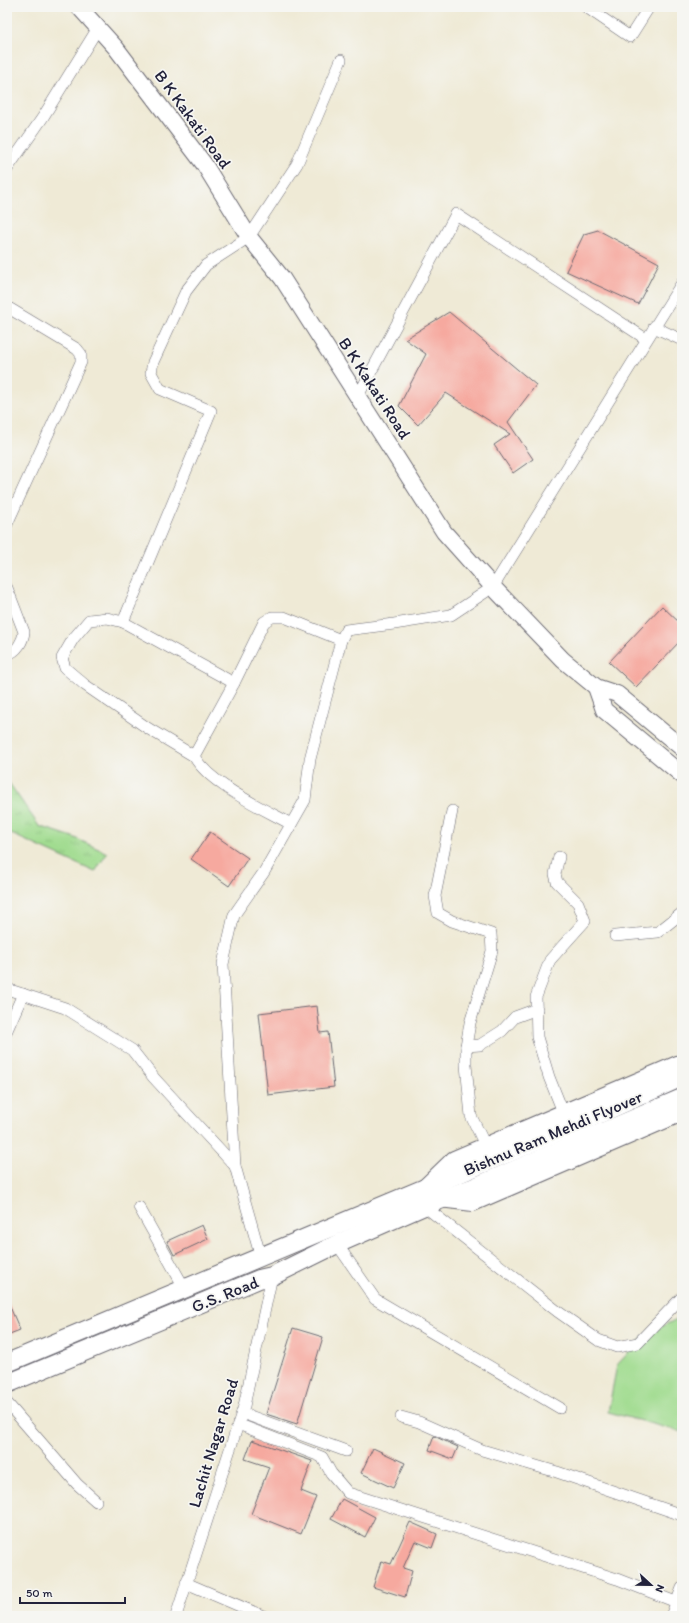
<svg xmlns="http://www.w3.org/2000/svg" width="689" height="1623" font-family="Itim,sans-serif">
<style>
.grass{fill:url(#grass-tufts);stroke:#627f66}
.park{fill:#a1dc90;stroke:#627f66}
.building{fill:#f6a99f}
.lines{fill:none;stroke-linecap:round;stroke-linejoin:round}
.street-casing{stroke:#6a6871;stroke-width:12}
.secondary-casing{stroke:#6a6871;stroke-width:18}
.primary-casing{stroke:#6a6871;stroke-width:20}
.street{stroke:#fff;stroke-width:11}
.secondary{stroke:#fff;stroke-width:16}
.primary{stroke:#fff;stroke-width:18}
.labels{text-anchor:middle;stroke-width:3.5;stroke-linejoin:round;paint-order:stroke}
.street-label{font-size:17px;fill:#22223b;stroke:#f6f6f2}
</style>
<defs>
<pattern id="grass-tufts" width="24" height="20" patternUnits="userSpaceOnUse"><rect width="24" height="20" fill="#a1dc90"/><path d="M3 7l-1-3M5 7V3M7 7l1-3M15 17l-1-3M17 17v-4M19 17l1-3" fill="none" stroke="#8abc7d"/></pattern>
</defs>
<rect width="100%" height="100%" fill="#f6f6f2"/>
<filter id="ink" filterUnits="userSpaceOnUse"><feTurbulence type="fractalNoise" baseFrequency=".025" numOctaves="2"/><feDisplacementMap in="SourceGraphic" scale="8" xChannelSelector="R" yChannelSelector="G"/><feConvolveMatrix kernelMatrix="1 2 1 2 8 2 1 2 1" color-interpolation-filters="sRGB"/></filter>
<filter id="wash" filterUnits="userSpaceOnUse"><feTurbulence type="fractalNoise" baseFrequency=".012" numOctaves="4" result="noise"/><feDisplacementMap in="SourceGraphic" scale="16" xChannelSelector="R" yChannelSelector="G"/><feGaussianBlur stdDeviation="0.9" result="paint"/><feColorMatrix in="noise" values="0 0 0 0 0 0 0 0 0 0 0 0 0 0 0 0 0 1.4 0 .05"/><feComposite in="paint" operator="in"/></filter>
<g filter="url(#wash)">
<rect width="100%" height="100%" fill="#efead6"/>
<!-- grass -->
<path class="grass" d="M7,780L39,826L73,837L107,853L95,872L7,832Z"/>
<!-- park -->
<path class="park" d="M682,1314V1432L608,1412L617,1365L646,1334L675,1320Z"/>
<g id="blocks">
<!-- building -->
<g class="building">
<path d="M598,230L659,263L638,304L566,271L584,234Z"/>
<path d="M449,312L536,385L508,422L533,459L513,473L494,445L510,434L446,393L418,425L399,406L426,354L405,339Z"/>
<path d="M662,606L682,625V639L636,687L609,662Z"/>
<path d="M210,832L248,858L229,886L191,859Z"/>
<path d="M317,1006L320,1033L328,1032L334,1087L268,1095L259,1013Z"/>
<path d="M202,1225L208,1239L174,1255L167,1241Z"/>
<path d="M7,1300L20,1330L7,1335Z"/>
<path d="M293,1328L323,1337L297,1424L266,1414Z"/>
<path d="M434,1436L458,1447L453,1459L429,1450Z"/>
<path d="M252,1440L312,1461L301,1491L316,1497L301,1534L251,1514L269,1467L245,1459Z"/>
<path d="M373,1448L405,1463L393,1488L361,1473Z"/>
<path d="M342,1499L375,1517L365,1537L331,1519Z"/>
<path d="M410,1522L437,1534L432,1548L415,1541L403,1568L412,1571L405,1597L373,1587L381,1561L391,1564Z"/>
</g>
</g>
</g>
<g filter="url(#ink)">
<use href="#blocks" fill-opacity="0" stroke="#6a6871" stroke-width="1"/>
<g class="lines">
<!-- street casing -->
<g class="street-casing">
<g id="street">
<path d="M586,7L630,37L649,7"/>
<path d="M341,60L297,164L249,237L206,265L186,291L153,362L151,373L160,389L211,411L123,622L234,683L264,622L272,617H284L341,640"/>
<path d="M7,169L43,117L98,28"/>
<path d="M7,307L77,349L81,354V362L7,524"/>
<path d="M654,327L682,340"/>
<path d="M358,396L456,214L646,339"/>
<path d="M7,588L24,632C23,641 17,652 7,654"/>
<path d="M123,622L107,618L89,620L73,639L62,658L65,668L85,685L149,729L194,756"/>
<path d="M234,683L194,756C209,784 262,808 291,824"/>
<path d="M452,811L435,896L438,913L452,921L491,934L492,951L470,1023L466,1046V1065L471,1116L485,1145"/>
<path d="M559,857L555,874L557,882L578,903L585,921L550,960L536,997L537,1037L549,1077L563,1112"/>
<path d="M615,936L658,932L682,913"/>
<path d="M7,989L65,1008L132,1050L154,1078L235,1166"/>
<path d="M7,1030L23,994"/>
<path d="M466,1046L480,1045L502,1031L515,1017L537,1009"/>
<path d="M424,1206L557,1311L598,1340L617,1347L638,1343L682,1297"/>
<path d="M139,1207L185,1289"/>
<path d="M337,1244L375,1299L560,1408"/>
<path d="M261,1258L235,1166L223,964L234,915L264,872L305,800L310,759L341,640L346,630L394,624L451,615L493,587L682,283"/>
<path d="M7,1403L77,1484L96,1501"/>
<path d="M242,1413L346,1451"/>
<path d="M401,1417L419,1422L482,1450L557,1472L682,1515"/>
<path d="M238,1424L322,1457L331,1473L348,1493L617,1579L676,1602"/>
<path d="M186,1583L263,1616"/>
<path d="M176,1616L244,1406L272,1276"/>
<path d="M671,1616L682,1588"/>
</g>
</g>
<!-- secondary casing -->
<g class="secondary-casing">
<g id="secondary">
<path d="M79,7L116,48L204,164L249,237L282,278L444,532L493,587L563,660L596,687L617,694L682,748"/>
<path d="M596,687L604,710L682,775"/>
<path d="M426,1186L454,1159L682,1062"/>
<path d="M440,1199L473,1203L682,1113"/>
</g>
</g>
<!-- primary casing -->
<g class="primary-casing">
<g id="primary">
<path d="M7,1363L566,1129L682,1077"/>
<path d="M7,1384L259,1279L272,1276L337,1244L424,1206L472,1188L682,1098"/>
</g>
</g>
<!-- street -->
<use href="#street" class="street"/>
<!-- secondary -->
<use href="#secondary" class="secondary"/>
<!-- primary -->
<use href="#primary" class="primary"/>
</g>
</g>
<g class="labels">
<!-- street labels -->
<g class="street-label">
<text transform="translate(193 119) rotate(54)" y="6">B K Kakati Road</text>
<text transform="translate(375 388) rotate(57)" y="6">B K Kakati Road</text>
<text transform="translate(553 1133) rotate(-23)" y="6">Bishnu Ram Mehdi Flyover</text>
<text transform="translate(225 1294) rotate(-22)" y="6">G.S. Road</text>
<text transform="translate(213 1443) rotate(-73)" y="6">Lachit Nagar Road</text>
</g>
</g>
<!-- margin -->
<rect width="689" height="1623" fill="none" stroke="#f6f6f2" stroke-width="24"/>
<!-- north arrow -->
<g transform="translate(651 1585) rotate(112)" stroke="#f6f6f2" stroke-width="3" paint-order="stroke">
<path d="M0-3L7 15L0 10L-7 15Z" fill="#22223b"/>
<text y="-6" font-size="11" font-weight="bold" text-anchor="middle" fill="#22223b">N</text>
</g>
<!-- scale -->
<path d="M20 1597v6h105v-6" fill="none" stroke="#22223b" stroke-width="2"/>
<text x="26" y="1597" font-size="12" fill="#22223b" stroke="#f6f6f2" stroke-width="3" paint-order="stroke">50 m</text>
</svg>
